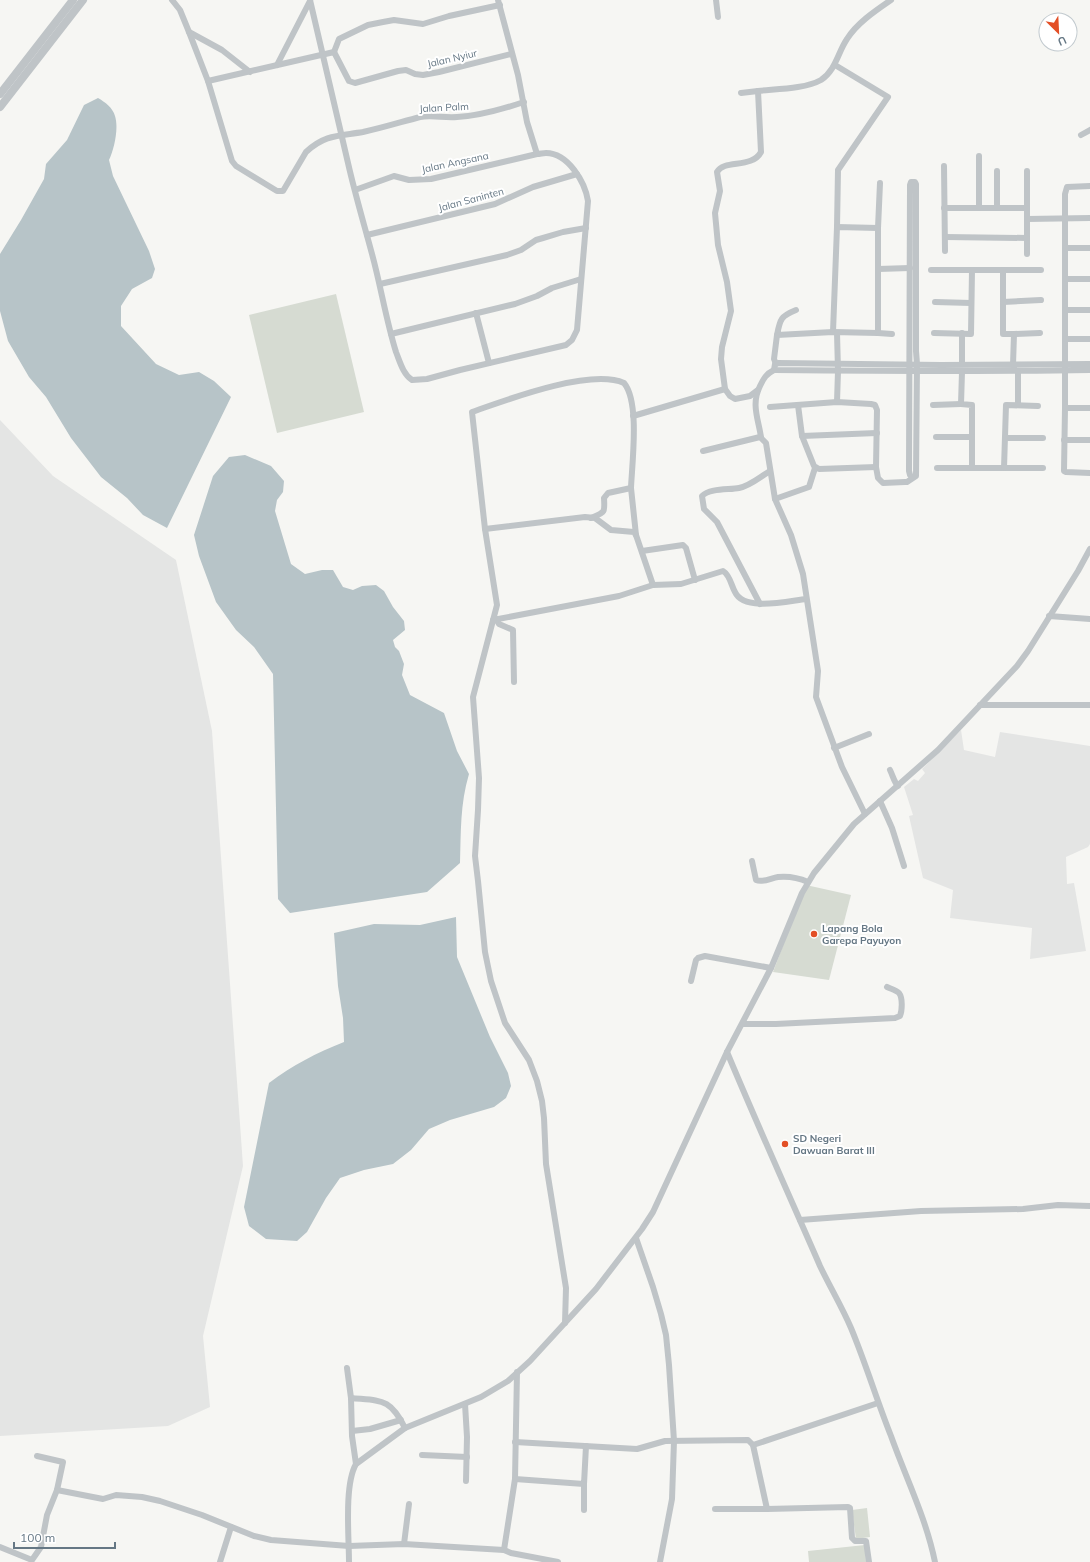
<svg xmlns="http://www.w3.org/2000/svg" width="1090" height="1562" font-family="Mulish,sans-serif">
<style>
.built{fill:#e4e5e4}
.green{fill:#d6dbd2}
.water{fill:#b7c4c8}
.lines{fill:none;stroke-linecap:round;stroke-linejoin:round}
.minor{stroke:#bfc4c7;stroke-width:6}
.tertiary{stroke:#bfc4c7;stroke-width:8}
.poi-dot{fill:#e34f26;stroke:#fff;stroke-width:1.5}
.labels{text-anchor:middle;stroke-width:4;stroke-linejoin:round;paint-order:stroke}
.street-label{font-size:10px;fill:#657784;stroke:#fff}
.poi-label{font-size:10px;font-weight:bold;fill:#657784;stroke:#fff;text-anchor:start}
</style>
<rect width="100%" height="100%" fill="#f6f6f3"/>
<!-- built -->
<g class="built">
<path d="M0,420L53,476L176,560L212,731L243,1166L203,1336L210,1407L168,1426L0,1436Z"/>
<path d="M961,730L964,750L995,757L1000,732L1090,746V844L1088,847L1066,857L1067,884L1074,883L1086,951L1030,959L1032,928L950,918L953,890L923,878L909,816L913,815L904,787L914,779L918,781L925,773L922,769Z"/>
</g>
<!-- green -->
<g class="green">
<path d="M336,294L364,412L277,433L249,315Z"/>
<path d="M806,885L851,895L829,980L773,972Z"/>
<path d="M867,1508L870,1537L856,1539L852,1510Z"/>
<path d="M865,1545L866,1562H809L808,1551Z"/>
</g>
<!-- water -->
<g class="water">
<path d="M98,98C105,102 113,108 115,116C119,128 114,150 109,160L113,176L149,251L155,269L152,278L132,289L121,306V326L156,364L179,375L199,372L214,381L231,397L167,528L143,515L127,498L101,477L71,438L46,397L29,377L8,341L0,311V254L21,220L44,179L46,164L67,140L84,105Z"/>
<path d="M245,455L271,466L284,481L283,492L277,500L275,511L291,564L305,574L322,570H333L343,587L353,590L362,586L376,585L384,591L393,607L404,621L405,630L393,640L395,647L399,651L404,664L402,675L410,695L444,713L457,751L469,774C460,804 461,832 460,863L427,892L290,913L278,899L273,674L254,647L236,630L216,602L199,556L194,535L213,476L229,457Z"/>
<path d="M456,917L457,957L490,1037L508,1073L511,1086L506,1098L494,1107L450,1120L429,1129L411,1150L393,1164L364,1170L340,1178L326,1198L307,1232L297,1241L266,1239L249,1226L244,1207L269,1083C293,1065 316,1053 344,1042L343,1018L338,986L334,933L374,924L420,925Z"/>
</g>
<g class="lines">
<!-- minor -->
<g class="minor">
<path d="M172,0L180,10L189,32L208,81L232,161L236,166L277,191H283L306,152C325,134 340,136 363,132C382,128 401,122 420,117C432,115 444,118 457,117C480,116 503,109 524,102"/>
<path d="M310,0C323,54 335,109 348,163C355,194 364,224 372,254C381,287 386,320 396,352C400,362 403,374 412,380L427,379L460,370L566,345L572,340L577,330L588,201C585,182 568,153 546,153C543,153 540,154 537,154L431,179L409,180L394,176L355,190"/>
<path d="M498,0L518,75L527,122L537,154"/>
<path d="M716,0L718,17"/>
<path d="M189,32L222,50L250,72"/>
<path d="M334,52L339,39L368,25L383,22L394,20L423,24L449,16L500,5"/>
<path d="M277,65L310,1"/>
<path d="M835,65L888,97L838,170L837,227"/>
<path d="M208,81L334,52L349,81L355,83L398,71L406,70L415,74L423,75L439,72L511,54"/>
<path d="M741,93L758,91"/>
<path d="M1081,135L1090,130"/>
<path d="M944,166L945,251"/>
<path d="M1027,171V254"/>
<path d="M1090,186L1067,187L1065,194V408L1064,471L1066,472L1090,473"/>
<path d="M944,208H1027"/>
<path d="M979,208V156"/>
<path d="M997,208V171"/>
<path d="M1027,219L1090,218"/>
<path d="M367,235L495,204L533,187L577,174"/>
<path d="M945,237L1027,238"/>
<path d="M1065,248H1090"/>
<path d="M878,269L910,268"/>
<path d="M931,270H1041"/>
<path d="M1003,270V334H1014L1013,365"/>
<path d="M1066,279H1090"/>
<path d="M380,284L507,255L521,250L536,240L543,238L563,232L586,228"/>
<path d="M935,302L971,303"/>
<path d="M1003,302L1041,300"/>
<path d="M796,310C781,316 780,319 777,335L833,332L878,333V228L880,183"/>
<path d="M1065,310H1090"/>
<path d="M476,313L489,363"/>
<path d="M833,332L837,227L878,228"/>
<path d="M878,333L892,334"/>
<path d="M934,333L971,334L972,270"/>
<path d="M391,334L515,304L537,296L552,288L581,279"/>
<path d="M1014,334L1040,333"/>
<path d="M1065,339H1090"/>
<path d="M776,364L774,359L777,335"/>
<path d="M962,364V333"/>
<path d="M1090,364L941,365L778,363L775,364L774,370C880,371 985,372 1090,370"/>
<path d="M962,372L961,404L972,405V468"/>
<path d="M758,390L750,396L735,399L730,396L725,389L721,359L722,347L731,311L727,282L718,245L715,213L720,191L717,172C724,159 752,169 761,152L758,91C776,89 805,89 821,80C836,70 838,52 847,39C857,23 875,11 891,0"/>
<path d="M837,402L838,371L837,333"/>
<path d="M798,405L802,436L814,466L819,469L876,467"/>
<path d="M933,405L961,404"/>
<path d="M1018,405V371"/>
<path d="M770,407L837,402L871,404L875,405L877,410L876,467L878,478L883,483L905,482H907L916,476L917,364L916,351V184L915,182H911L910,185L909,471L910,475L913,478"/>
<path d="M1065,408H1090"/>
<path d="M633,416L725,389"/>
<path d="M802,436L877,433"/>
<path d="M761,437C758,418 751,404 760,386C764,378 766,374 774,370"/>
<path d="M936,437H972"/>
<path d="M1005,438H1043"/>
<path d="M1064,440H1090"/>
<path d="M703,451L760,437L766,443L775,499L791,535L803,574L818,671L816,697L842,767L865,814"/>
<path d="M937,468H1043"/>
<path d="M1004,468L1006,405L1038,406"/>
<path d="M631,488L636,535"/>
<path d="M775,499L809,487L815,468"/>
<path d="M485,529L585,517L595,518L611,530L634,532L636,535L653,585"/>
<path d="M642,551L683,545L686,548L695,580"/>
<path d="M760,604L717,522L704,509L702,496C710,488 729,490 739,488C750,486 760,477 770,471"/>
<path d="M1049,616L1090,619"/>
<path d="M496,619L499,624L513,630L514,682"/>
<path d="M493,620L619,596L653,585L681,584L723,571C730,575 731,585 735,592C744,612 788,601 806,599"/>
<path d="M980,705H1090"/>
<path d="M834,748L869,734"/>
<path d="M890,770C893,776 894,782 898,786"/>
<path d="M880,801L892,828L904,866"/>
<path d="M752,861L756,880C763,883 771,878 778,877C788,876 799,878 808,882"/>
<path d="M691,981L696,960L698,958L705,956L771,968"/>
<path d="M743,1024H776L895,1018L900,1016C902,1011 903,998 899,993C896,990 891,989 887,987"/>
<path d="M727,1052C757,1124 789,1195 820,1266C830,1287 842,1307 851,1328C866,1364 877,1401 891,1436C906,1478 926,1518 935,1562"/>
<path d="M800,1220L921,1211L1023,1209L1058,1205L1090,1206"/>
<path d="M636,1238L653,1287L661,1314L666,1335L669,1365L674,1441L672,1499L660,1562"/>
<path d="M565,1323L566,1288L546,1164L544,1118L542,1101L537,1081L529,1060L505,1023L491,981L485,952L478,881L475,856L478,810L479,778L473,697L497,605L485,529L472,412C506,400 590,368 624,383C640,402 632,463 631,488L608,493L604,498C605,513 605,512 591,518"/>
<path d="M347,1368L351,1398L352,1436L356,1464"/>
<path d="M351,1398C382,1401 390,1398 405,1428"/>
<path d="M465,1404L467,1437L466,1481"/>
<path d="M352,1431L370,1429L401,1420"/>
<path d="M515,1442L637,1449L665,1441L748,1440L753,1445L767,1509L848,1507L850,1508L852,1538L855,1541H866L869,1562"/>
<path d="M753,1445L878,1403"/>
<path d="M422,1455L467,1457"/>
<path d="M515,1479L584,1484L586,1446"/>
<path d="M57,1490L103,1499L116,1495L142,1497L160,1501L202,1515L254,1536L271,1540L349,1546L404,1544L504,1550L511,1553L558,1562"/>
<path d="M715,1509H767"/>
<path d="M584,1510V1484"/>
<path d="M404,1544L409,1504"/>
<path d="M0,1547L32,1560L41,1547L47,1515L57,1490L63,1462L37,1456"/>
<path d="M504,1550L515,1479L517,1372"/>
<path d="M220,1562L231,1527"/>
<path d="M349,1562C349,1537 344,1485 356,1464L405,1428L481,1397L508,1381L530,1361L596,1289L642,1229L653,1212L727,1052L771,968L802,893L814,873L854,824L938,750L1017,666L1028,651L1078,571L1090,549"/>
</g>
<!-- tertiary -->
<g class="tertiary">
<path d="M0,94L73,0"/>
<path d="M0,107L83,0"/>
</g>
</g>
<!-- markers -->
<g class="poi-dot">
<circle cx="814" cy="934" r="4"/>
<circle cx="785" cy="1144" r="4"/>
</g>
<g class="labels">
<!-- street labels -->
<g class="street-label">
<text transform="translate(452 58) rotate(-13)" y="4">Jalan Nyiur</text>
<text transform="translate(444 107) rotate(-3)" y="4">Jalan Palm</text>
<text transform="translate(455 162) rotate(-12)" y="4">Jalan Angsana</text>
<text transform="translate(471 199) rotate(-15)" y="4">Jalan Saninten</text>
</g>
<!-- poi labels -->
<g class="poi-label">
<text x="822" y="932">Lapang Bola<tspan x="822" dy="12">Garepa Payuyon</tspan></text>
<text x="793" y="1142">SD Negeri<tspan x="793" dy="12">Dawuan Barat III</tspan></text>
</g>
</g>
<!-- north arrow -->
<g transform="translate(1058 32) rotate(156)"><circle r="19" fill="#ffffff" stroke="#c1c9ce"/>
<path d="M0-3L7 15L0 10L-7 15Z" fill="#e34f26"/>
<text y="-6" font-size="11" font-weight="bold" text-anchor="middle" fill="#657784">U</text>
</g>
<!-- scale -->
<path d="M14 1542v6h101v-6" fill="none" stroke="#657784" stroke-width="2"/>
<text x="20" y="1542" font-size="12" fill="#657784" stroke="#ffffff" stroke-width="3" paint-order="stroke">100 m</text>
</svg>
